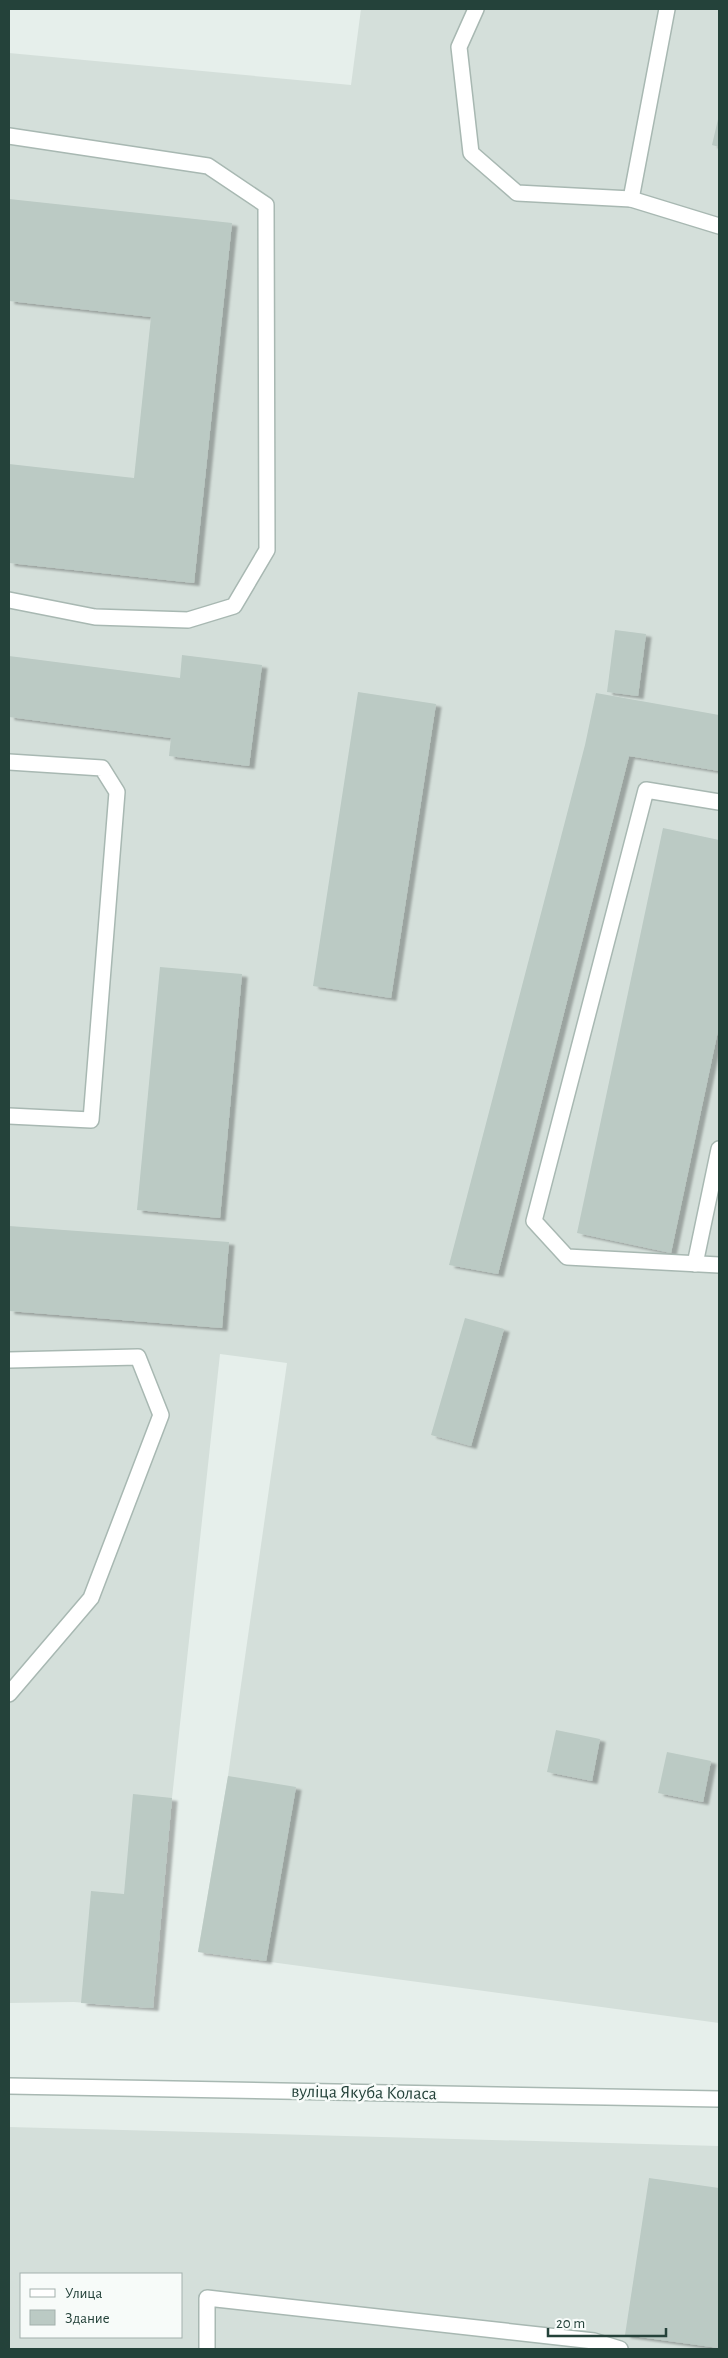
<svg xmlns="http://www.w3.org/2000/svg" width="728" height="2358" font-family="'Alegreya Sans',sans-serif">
<style>
.built{fill:#d4dfda;fill-rule:evenodd}
.building{fill:#bbcac4;filter:url(#shadow)}
.lines{fill:none;stroke-linecap:round;stroke-linejoin:round}
.minor-casing{stroke:#a8b8b2;stroke-width:18}
.minor{stroke:#fff;stroke-width:15}
.labels{text-anchor:middle;stroke-width:5;stroke-linejoin:round;paint-order:stroke}
.street-label{font-size:18px;fill:#24423a;stroke:#f7fbf9}
</style>
<defs>
<filter id="shadow"><feDropShadow dx="5.5" dy="3" stdDeviation="1" flood-color="#0004"/></filter>
</defs>
<rect width="100%" height="100%" fill="#e6efeb"/>
<!-- built -->
<g class="built">
<path d="M361,9H719V2023L198,1952L228,1776L287,1363L220,1354L172,1798L153,2008L74,2002L9,2003V53L351,85Z"/>
<path d="M9,2127L719,2146V2349H9ZM21,2274H181V2337H21Z"/>
</g>
<!-- building -->
<g class="building">
<path d="M719,115V147L712,145Z"/>
<path d="M9,199L232,223L194,583L9,563V464L134,478L151,317L9,301Z"/>
<path d="M615,630L646,634L638,696L607,692Z"/>
<path d="M182,655L262,665L249,766L169,756L171,738L9,717V656L180,678Z"/>
<path d="M358,692L436,704L391,998L313,986Z"/>
<path d="M596,693L719,715V771L629,756L498,1274L449,1265L585,745Z"/>
<path d="M663,828L719,840V1026L671,1253L577,1233Z"/>
<path d="M160,967L242,974L220,1218L137,1210Z"/>
<path d="M9,1226L229,1242L222,1328L9,1311Z"/>
<path d="M465,1318L504,1329L471,1446L431,1435Z"/>
<path d="M556,1730L600,1739L592,1781L547,1772Z"/>
<path d="M667,1752L711,1761L703,1802L658,1793Z"/>
<path d="M228,1776L296,1787L266,1961L198,1952Z"/>
<path d="M133,1794L172,1798L153,2008L81,2003L91,1891L124,1894Z"/>
<path d="M649,2178L719,2188V2348L625,2335Z"/>
</g>
<g class="lines">
<!-- minor casing -->
<g class="minor-casing">
<g id="minor">
<path d="M476,9L459,47L471,153L517,193L631,199L667,9"/>
<path d="M9,136L208,166L266,205L267,550L234,606L188,620L95,617L9,600"/>
<path d="M631,199L719,226"/>
<path d="M9,762L102,768L117,792L91,1120L9,1116"/>
<path d="M719,802L646,790L534,1221L567,1257L719,1265"/>
<path d="M695,1264L719,1149"/>
<path d="M9,1360L138,1357L161,1415L91,1598L9,1694"/>
<path d="M9,2086L719,2099"/>
<path d="M207,2349V2298L594,2341L620,2349"/>
</g>
</g>
<!-- minor -->
<use href="#minor" class="minor"/>
</g>
<g class="labels">
<!-- street labels -->
<g class="street-label">
<text transform="translate(364 2092) rotate(1)" y="6">вуліца Якуба Коласа</text>
</g>
</g>
<!-- border -->
<rect width="728" height="2358" fill="none" stroke="#24423a" stroke-width="20"/>
<!-- legend -->
<rect x="20" y="2273" width="162" height="65" fill="#f7fbf9" stroke="#a3b1ad"/>
<rect x="30" y="2289" width="25" height="8" fill="#ffffff" stroke="#a3b1ad"/>
<text x="65" y="2298" font-size="15" fill="#24423a">Улица</text>
<rect x="30" y="2310" width="25" height="15" fill="#bbcac4" stroke="#a3b1ad"/>
<text x="65" y="2323" font-size="15" fill="#24423a">Здание</text>
<!-- scale -->
<path d="M548 2328v8h118v-8" fill="none" stroke="#24423a" stroke-width="2.5"/>
<text x="556" y="2328" font-size="15" fill="#24423a" stroke="#f7fbf9" stroke-width="4" paint-order="stroke">20 m</text>
</svg>
